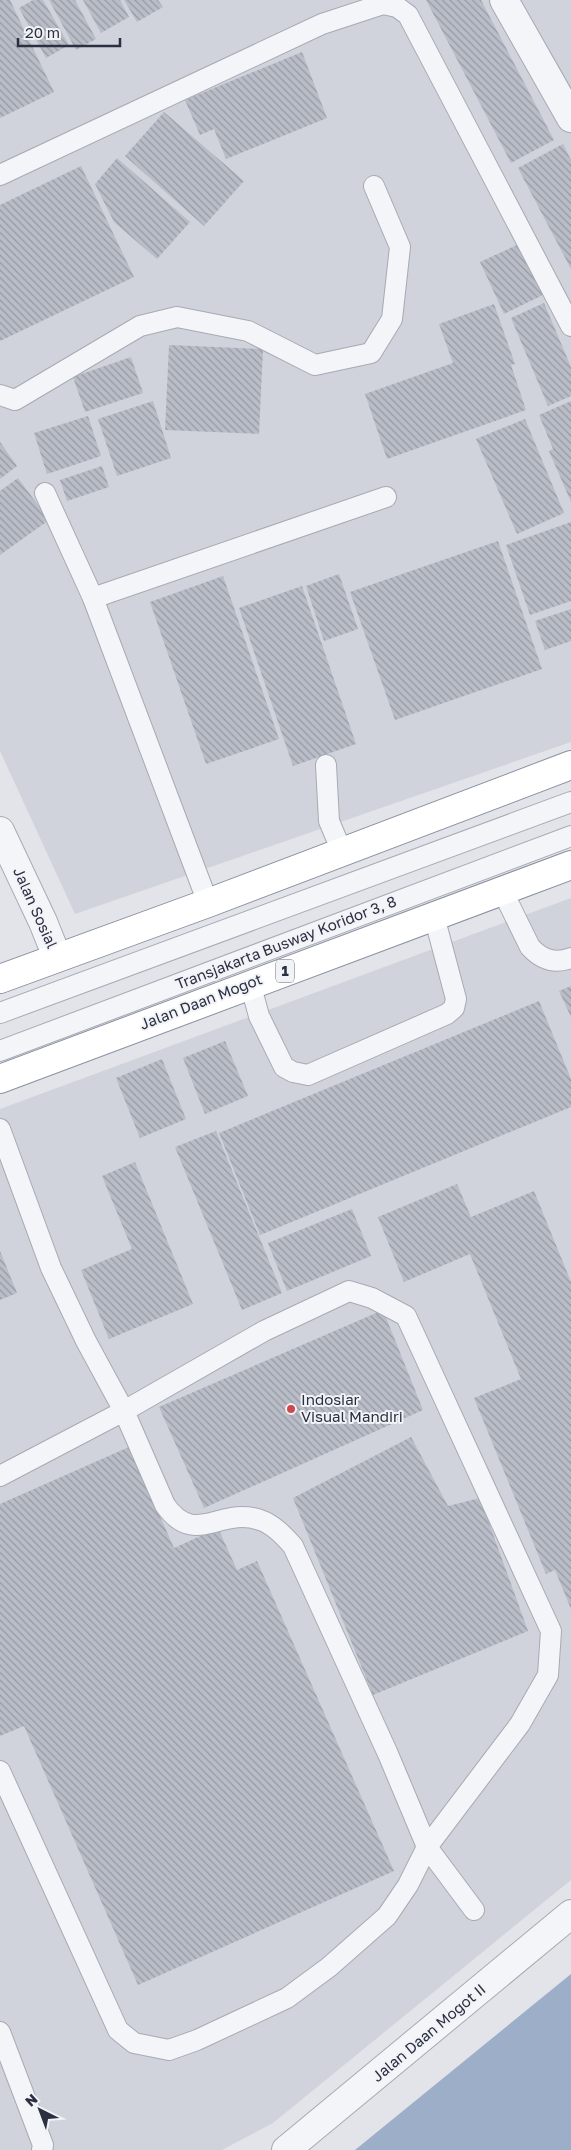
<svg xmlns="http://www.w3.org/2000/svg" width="571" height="2150" font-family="'Golos Text',sans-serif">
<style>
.built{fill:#d0d3dc}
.water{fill:#9daec9}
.building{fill:url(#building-back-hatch)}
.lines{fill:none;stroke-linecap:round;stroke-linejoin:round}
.service-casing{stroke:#a7aab4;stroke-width:22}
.minor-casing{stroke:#a7aab4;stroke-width:30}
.trunk-casing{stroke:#8990a0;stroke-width:30}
.service{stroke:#f4f5f8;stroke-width:20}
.minor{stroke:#f4f5f8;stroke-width:28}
.trunk{stroke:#fff;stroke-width:28}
.poi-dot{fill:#cc4a4f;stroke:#f1f3f7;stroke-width:2}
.labels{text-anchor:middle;stroke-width:4;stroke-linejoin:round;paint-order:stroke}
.shield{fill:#f1f3f7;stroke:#666a78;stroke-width:1}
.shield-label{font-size:14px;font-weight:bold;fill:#2a3041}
.street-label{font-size:15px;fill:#2a3041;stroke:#f1f3f7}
.poi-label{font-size:15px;fill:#2a3041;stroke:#f1f3f7;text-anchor:start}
</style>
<defs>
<pattern id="building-back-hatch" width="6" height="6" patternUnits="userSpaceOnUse" patternTransform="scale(1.25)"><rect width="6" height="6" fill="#b9bdc7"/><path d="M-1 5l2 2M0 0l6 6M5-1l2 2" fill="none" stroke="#979aa3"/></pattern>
</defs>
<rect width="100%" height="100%" fill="#e2e4ea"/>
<!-- built -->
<g class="built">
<path d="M0,0H571V742L75,914L0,751Z"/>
<path d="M571,898V1880L273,2123L222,2150H0V1109Z"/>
</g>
<!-- water -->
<path class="water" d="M571,1974V2150H355Z"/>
<!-- building -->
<g class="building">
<path d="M0,0H10L54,92L0,118Z"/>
<path d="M33,0H43L69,45L46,58L19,8Z"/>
<path d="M49,0H75L96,39L76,50Z"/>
<path d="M83,0H120L129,17L101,33Z"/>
<path d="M124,0H158L163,7L137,22Z"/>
<path d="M426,0H481L554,140L511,163Z"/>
<path d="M302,52L327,118L226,159L214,129L200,135L185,100Z"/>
<path d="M164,112L244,181L204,226L125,156Z"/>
<path d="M563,144L571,160V269L518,168Z"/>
<path d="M117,158L190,222L157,259L114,222L95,184Z"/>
<path d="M81,166L134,277L0,341V205Z"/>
<path d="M519,244L543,295L504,314L480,262Z"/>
<path d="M544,303L571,367V396L548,406L511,318Z"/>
<path d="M494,304L515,364L511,365L526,410L387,459L365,394L453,363L439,324Z"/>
<path d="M169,345L263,349L259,434L165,430Z"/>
<path d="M131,357L143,393L85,412L73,377Z"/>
<path d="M153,401L171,458L117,476L98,419Z"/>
<path d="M571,401V502L549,451L553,449L539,415Z"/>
<path d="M88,416L101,456L47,474L34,433Z"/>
<path d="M525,419L564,513L517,534L476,439Z"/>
<path d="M0,442L17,466L0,479Z"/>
<path d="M102,466L109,487L67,501L60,480Z"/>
<path d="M18,478L49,520L0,555V491Z"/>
<path d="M571,522V601L530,615L506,545Z"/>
<path d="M498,541L542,669L395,720L350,592Z"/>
<path d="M339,574L358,629L324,641L306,586Z"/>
<path d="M223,576L279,739L206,764L150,602Z"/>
<path d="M302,586L356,744L293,766L239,608Z"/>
<path d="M571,609V641L545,650L535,621Z"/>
<path d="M571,986V1017L559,991Z"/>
<path d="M539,1001L571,1079V1107L260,1235L219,1133Z"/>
<path d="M225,1041L248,1096L205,1114L183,1058Z"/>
<path d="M162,1059L186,1119L140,1138L116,1078Z"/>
<path d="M216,1131L282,1293L242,1310L175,1147Z"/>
<path d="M135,1162L193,1304L109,1339L81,1270L132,1249L102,1176Z"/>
<path d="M457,1184L471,1217L534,1191L571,1282V1609L555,1570L546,1574L474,1398L521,1379L470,1254L404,1282L378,1217Z"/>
<path d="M352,1209L371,1256L287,1291L268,1243Z"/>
<path d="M0,1251L17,1293L0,1300Z"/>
<path d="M383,1310L423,1410L204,1508L159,1407Z"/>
<path d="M411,1437L448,1506L480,1498L528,1631L373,1695L293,1498Z"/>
<path d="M129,1447L174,1548L218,1528L237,1570L257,1561L394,1871L138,1985L24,1726L0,1736V1504Z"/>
</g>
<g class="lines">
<!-- service casing -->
<g class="service-casing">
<g id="service">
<path d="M0,175L322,24L383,4L397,7L408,15L571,326"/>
<path d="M0,395L15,400L140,326L177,317L248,331L315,365L371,353L392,319L400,247L374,186"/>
<path d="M45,493L93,598L208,903"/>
<path d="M93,598L386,497"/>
<path d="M326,765L329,821L342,852"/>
<path d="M502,890L530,947C542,960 555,964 571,958"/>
<path d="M250,983L259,1016L284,1067L293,1072L308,1075L447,1014L454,1008L456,999L434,916"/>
<path d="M0,1013L571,802"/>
<path d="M0,1051L571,836"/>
<path d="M0,1129L51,1268L86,1341L124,1411L264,1331L349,1291L372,1298L406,1316L551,1631L548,1675L520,1724L427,1847L408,1885L387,1916L329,1967L287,1998L197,2040L169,2050L134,2043L118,2030L0,1771"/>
<path d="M0,1476L124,1411L165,1505C195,1548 220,1506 260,1520C273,1524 284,1536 293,1546L388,1754L427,1847L474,1910"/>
<path d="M0,2032L43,2145L42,2150"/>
</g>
</g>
<!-- minor casing -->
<g class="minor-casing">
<g id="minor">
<path d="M504,0L571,118"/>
<path d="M0,831L43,922L57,957"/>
<path d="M286,2150L571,1914"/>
</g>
</g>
<!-- trunk casing -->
<g class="trunk-casing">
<g id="trunk">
<path d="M0,979L208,903L571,765"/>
<path d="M0,1079L571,865"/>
</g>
</g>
<!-- service -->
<use href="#service" class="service"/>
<!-- minor -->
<use href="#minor" class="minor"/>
<!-- trunk -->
<use href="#trunk" class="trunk"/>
</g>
<!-- markers -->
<circle class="poi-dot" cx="291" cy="1409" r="5"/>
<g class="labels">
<!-- shield labels -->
<rect class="shield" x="276" y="959.5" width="18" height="23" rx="4"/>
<g class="shield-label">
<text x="285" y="976">1</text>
</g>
<!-- street labels -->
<g class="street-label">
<text transform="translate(35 908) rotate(66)" y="5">Jalan Sosial</text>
<text transform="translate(286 943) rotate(-21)" y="5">Transjakarta Busway Koridor 3, 8</text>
<text transform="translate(201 1002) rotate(-21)" y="5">Jalan Daan Mogot</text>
<text transform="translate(429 2033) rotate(-40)" y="5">Jalan Daan Mogot II</text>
</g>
<!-- poi labels -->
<g class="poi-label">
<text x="301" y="1405">Indosiar<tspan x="301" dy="17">Visual Mandiri</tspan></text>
</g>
</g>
<!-- north arrow -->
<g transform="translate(40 2110) rotate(318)" stroke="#f1f3f7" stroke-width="4" paint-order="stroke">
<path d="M0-4L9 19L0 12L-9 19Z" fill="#2a3041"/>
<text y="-8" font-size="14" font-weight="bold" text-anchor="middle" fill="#2a3041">N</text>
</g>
<!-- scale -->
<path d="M18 38v8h102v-8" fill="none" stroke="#2a3041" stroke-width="2.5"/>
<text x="25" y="38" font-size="15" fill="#2a3041" stroke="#f1f3f7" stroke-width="4" paint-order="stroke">20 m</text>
</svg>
